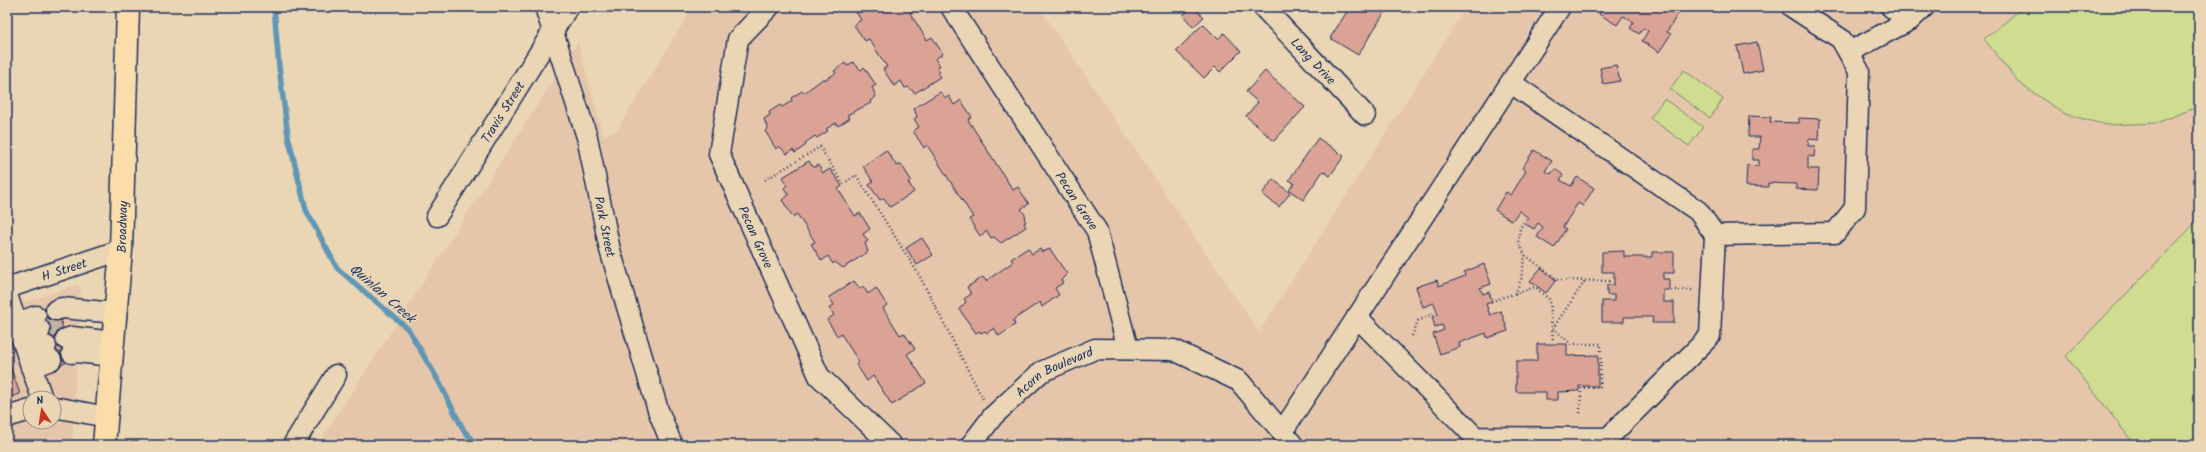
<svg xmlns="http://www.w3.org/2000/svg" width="2206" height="452" font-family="Kalam,sans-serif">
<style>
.built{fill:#e6c6ab;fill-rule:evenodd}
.green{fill:#d0dc8f;stroke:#768676}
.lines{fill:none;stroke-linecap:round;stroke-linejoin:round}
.stream{stroke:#6196b6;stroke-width:5.5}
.building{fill:#dba395;stroke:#1b2f5e}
.minor-tunnel{stroke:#c1b4a3;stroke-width:20;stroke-dasharray:20 10;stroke-linecap:butt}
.minor-casing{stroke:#1b2f5e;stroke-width:23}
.major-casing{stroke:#1b2f5e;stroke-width:25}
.path{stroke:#1b2f5e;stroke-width:2.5;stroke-dasharray:1 3;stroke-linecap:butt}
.minor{stroke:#ead5b4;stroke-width:20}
.major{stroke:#faddab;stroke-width:22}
.labels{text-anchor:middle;stroke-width:3.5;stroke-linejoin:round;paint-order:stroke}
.street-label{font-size:13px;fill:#1b2f5e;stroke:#ead5b4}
.water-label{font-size:14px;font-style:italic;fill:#27406d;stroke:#ead5b4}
</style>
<rect width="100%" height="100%" fill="#ead5b4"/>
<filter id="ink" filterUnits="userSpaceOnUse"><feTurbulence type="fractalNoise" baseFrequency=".025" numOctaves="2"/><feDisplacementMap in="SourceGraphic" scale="8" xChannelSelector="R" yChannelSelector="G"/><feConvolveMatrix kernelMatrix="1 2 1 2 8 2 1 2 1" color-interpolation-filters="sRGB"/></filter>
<g filter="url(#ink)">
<!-- built -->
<g class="built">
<path d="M693,7H1039L1259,332L1466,7H2199V445H318L578,42L603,136L617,130Z"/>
<path d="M77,285L81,291L72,445H7V308ZM30,398H54V422H30Z"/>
</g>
<!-- green -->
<g class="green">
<path d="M2024,7H2198L2199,106L2157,123L2107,125L2065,114L2020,84L1984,39Z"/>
<path d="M1684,70L1723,99L1710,118L1670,89Z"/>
<path d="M1664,99L1703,127L1689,146L1650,118Z"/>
<path d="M2199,219V445H2135L2066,356Z"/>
</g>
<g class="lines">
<!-- stream -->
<path class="stream" d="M274,7L279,67L288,136L306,210L337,268L408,329L438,380L464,431L478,445"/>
</g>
<!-- building -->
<g class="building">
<path d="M911,7L914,11L910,13L927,40L932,37L943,54L935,59L940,66L937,67L940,72L937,73L940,77L915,93L908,87L905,88L901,81L894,86L883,69L887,67L869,39L865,41L854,25L861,20L856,12L859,10L858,7Z"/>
<path d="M1134,7H1147L1143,13Z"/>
<path d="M1193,7L1204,17L1193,27L1183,15Z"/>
<path d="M1350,7H1388L1358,55L1330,38Z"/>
<path d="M1604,7H1689L1687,10L1682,7L1667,32L1671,34L1659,52L1642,41L1648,31L1643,28L1639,34L1630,28L1634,22L1623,16L1617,25L1599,14Z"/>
<path d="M1203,24L1218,39L1224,33L1241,51L1220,72L1215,67L1204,78L1176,51Z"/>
<path d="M1757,42L1763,70L1743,74L1737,46Z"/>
<path d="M853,62L861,70L864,67L876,85L872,87L876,97L870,101L871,103L847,115L850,118L838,126L836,123L826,129L828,131L817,138L815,136L805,143L806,145L795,153L793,150L787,154L779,146L776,149L765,131L768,129L764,119L770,115L769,112L780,105L782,107L792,101L791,98L802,91L804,93L824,78L825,80L836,73L834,71L845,63L847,66Z"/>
<path d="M1616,65L1620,81L1603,84L1600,68Z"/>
<path d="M1265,71L1305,107L1274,141L1246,116L1258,102L1246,92Z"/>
<path d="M940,92L946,98L949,96L954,105L961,100L972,117L968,120L1013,190L1018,187L1029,204L1021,209L1026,216L1024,218L1026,222L1024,223L1026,227L1001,243L994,237L991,238L987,231L980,236L969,219L973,217L927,145L924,148L913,131L919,127L914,119L917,117L914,108Z"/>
<path d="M1749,116L1771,117L1770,122L1799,123V118L1820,119L1819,140L1809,139L1808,146H1815L1814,157L1808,156V169H1819L1818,190L1796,189V184L1768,183V187L1746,186L1747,165L1759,166V160H1752V149H1759L1760,137H1748Z"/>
<path d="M1318,138L1344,156L1330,176L1323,171L1303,200L1289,190L1294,183L1289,180Z"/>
<path d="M886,150L897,166L901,164L911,180L908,182L914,192L890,207L884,198L880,200L869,185L873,182L863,166Z"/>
<path d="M1534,150L1552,161L1545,171L1551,174L1555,169L1563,175L1560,180L1571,186L1577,177L1594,188L1583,206L1578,203L1563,227L1566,229L1554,248L1537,237L1543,227L1538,223L1534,229L1525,224L1529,218L1519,211L1512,221L1495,210L1506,192L1511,195L1526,171L1522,168Z"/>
<path d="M809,161L812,166L815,167L818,165L823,173L830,169L842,186L838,189L855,216L860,213L870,229L863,234L868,241L865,243L868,252L843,268L835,262L833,264L828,256L822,261L811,244L815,242L797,214L793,217L782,200L789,195L784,188L787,185L783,177Z"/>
<path d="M1273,179L1290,193L1279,207L1262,194Z"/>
<path d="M922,238L933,255L917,265L906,248Z"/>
<path d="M1028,248L1032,254L1040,249L1042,252L1050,249L1067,274L1061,280L1063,283L1055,288L1059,295L1042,307L1040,302L1013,320L1015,325L999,336L994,328L987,333L985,331L981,333L980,331L976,333L959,309L966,302L964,299L971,294L967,287L983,277L986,281L1013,262L1011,259Z"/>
<path d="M1624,251V257H1652V252H1674V273H1663V279H1669V290H1663V302H1674V323H1652L1653,317H1624V322H1602V301H1614V295H1607V285H1614V272H1602V252Z"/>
<path d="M1484,264L1491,284L1480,288L1483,294L1489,292L1492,302L1486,304L1490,315L1501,311L1508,331L1487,338L1486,333L1459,343L1460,347L1440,354L1433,334L1444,330L1442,325L1435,327L1432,317L1438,315L1434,303L1423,307L1416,287L1437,280L1439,286L1465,276L1464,272Z"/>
<path d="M1541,268L1556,280L1546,293L1530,281Z"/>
<path d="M854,281L860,289L863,286L868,294L876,288L887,305L883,308L900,335L904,333L915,349L907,354L926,383L892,405L873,376L867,381L856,364L859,362L841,334L838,337L827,320L834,315L829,308L834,305L829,297Z"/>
<path d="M55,305L74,360L53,367L34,312Z"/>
<path d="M1537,344H1567V356L1598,355V386H1579V391L1558,392V400H1546V392H1516V361H1537Z"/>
<path d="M7,357L20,394L7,398Z"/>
</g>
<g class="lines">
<!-- minor-tunnel -->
<path class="minor-tunnel" d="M40,330L61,323"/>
<!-- minor casing -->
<g class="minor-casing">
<g id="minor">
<path id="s1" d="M545,7L587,137L610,250L658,410L672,445"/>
<path id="s2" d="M769,7L738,39L719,154L819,376L891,445"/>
<path id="s3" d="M951,7L1097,231L1128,349"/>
<path id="s4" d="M1263,7L1365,115"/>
<path d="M1891,7L1910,20"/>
<path d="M1849,52L1910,20L1924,7"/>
<path d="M1511,83L1698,211L1715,235"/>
<path id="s5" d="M437,216L568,7"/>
<path id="s6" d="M7,288L121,250"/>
<path d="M7,295L42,398"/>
<path d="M56,310L62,308L116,313"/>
<path d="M1357,317L1475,437L1608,438L1710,336L1715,235L1835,233L1855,208L1859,71L1841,39L1792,7"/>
<path d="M17,323L36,316"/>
<path d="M21,337L40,330"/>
<path d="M66,339L72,337L113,342"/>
<path d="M72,353L78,352L111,356"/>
<path d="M27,354L46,346"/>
<path d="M31,367L51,360"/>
<path d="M54,407L107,417"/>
<path d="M7,417L30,410"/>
<path d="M1282,432L1560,7"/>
<path d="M293,445L336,375"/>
<path id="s7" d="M971,445L993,416L1041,372L1095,349L1174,350L1239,381L1293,445"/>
</g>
</g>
<!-- major casing -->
<g class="major-casing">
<g id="major">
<path id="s8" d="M104,445L121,250L128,7"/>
</g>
</g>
<!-- path -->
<g class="path">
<path d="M765,180L820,147L843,184L856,175L918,273L983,399"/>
<path d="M1526,219L1520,228L1518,241L1525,255L1558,280L1611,281"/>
<path d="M1671,290H1695"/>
<path d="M1515,294L1521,279L1525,255"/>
<path d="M1495,300L1535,287L1550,300L1553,342"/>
<path d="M1412,336L1418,321L1434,313"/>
<path d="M1580,413L1581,388L1600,387L1601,344H1571L1553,328L1585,281"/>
<path d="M1006,438L1011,445"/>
</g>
<!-- minor -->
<use href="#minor" class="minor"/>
<!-- major -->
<use href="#major" class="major"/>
</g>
</g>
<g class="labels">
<!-- street labels -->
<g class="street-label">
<text dy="5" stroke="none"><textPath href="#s4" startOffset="74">Lang Drive</textPath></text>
<text dy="5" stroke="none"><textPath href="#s5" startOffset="123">Travis Street</textPath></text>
<text dy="5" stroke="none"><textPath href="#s3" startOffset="231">Pecan Grove</textPath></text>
<text dy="5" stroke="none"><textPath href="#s8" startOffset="219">Broadway</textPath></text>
<text dy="5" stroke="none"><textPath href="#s1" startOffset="228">Park Street</textPath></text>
<text dy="5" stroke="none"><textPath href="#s2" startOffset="252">Pecan Grove</textPath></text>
<text dy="5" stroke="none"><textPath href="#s6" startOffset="60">H Street</textPath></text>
<text dy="5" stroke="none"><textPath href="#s7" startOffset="113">Acorn Boulevard</textPath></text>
</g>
<!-- water labels -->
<g class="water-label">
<text transform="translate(383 293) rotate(41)" y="5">Quinlan Creek</text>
</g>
</g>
<!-- margin -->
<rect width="2206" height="452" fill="none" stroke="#ead5b4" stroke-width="24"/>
<rect x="12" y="12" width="2182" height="428" fill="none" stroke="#1b2f5e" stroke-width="1.5" filter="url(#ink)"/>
<!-- north arrow -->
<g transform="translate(42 410) rotate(348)"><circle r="19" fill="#ead5b4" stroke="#979392"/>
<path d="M0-3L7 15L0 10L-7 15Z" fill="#c8321e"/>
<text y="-6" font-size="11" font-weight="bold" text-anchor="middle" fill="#1b2f5e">N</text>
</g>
</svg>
